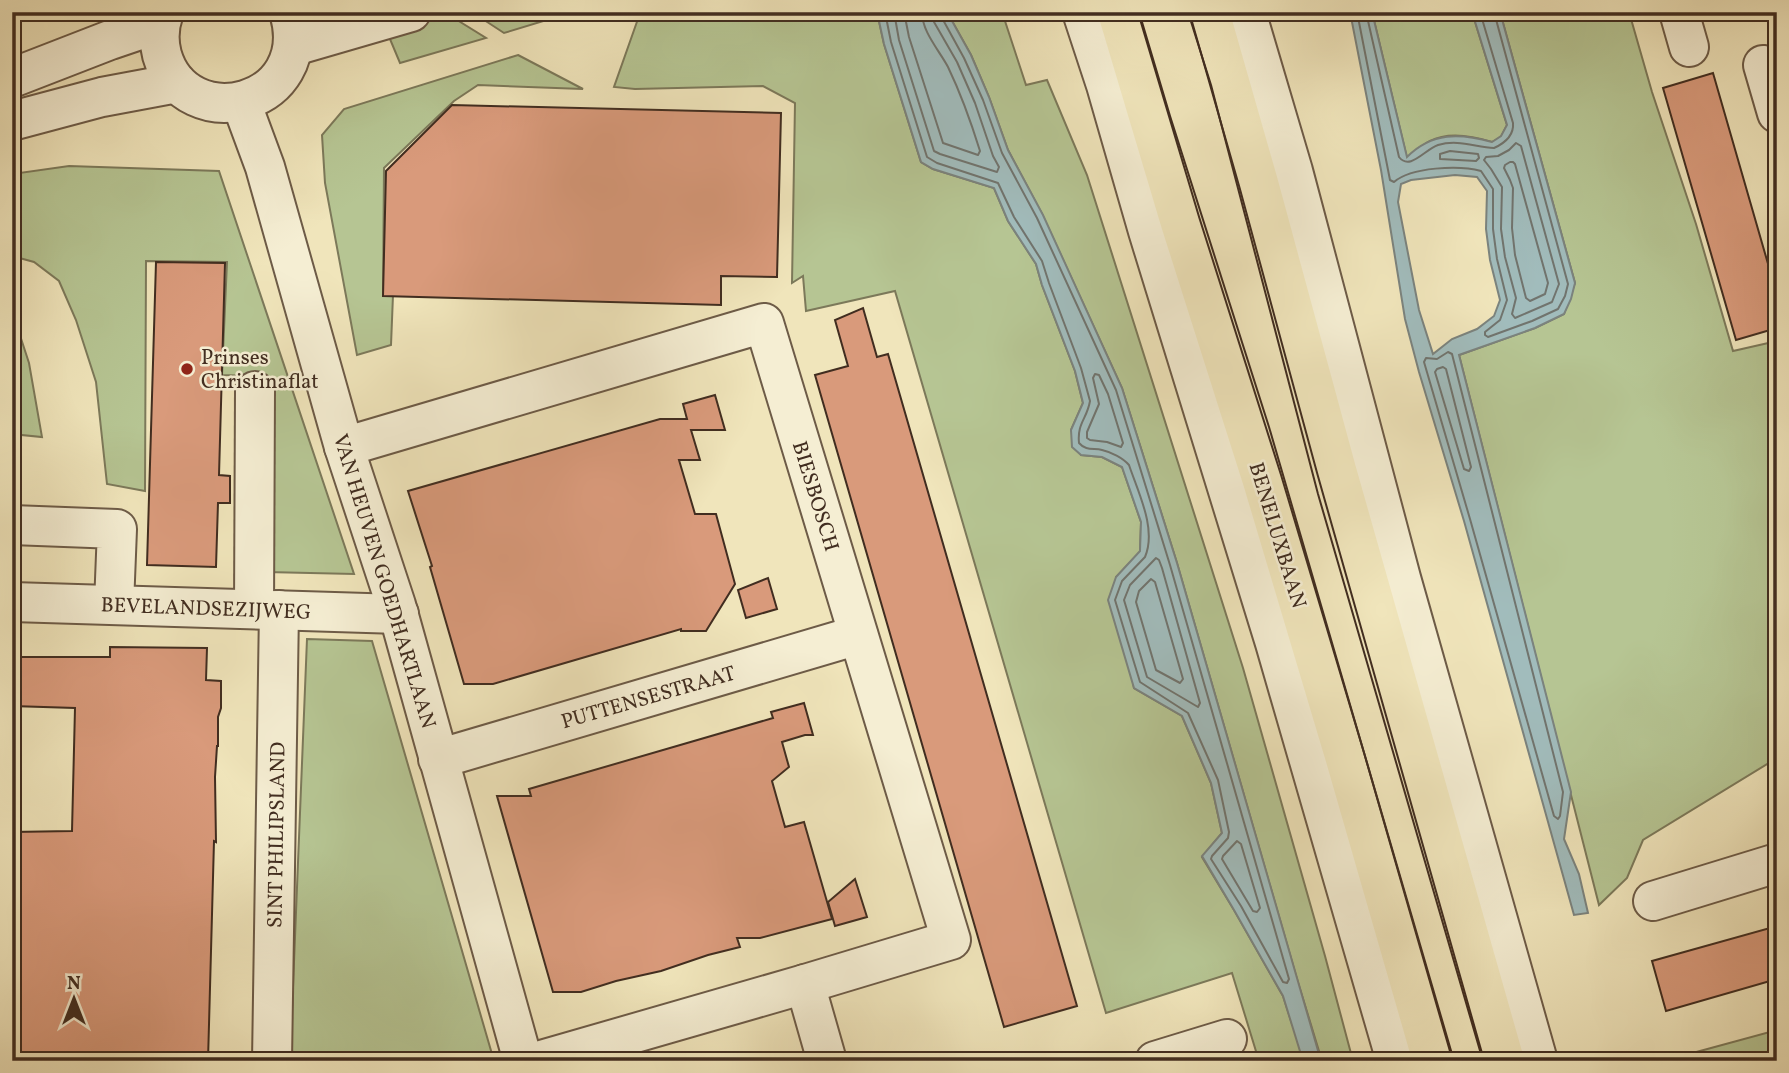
<svg xmlns="http://www.w3.org/2000/svg" width="1789" height="1073" font-family="Vollkorn,serif">
<style>
.green{fill:#b6c593;stroke:#7c795a;stroke-width:2}
.water{fill:#a1bcbc;stroke:#7b837e;stroke-width:2;fill-rule:evenodd}
.lines{fill:none;stroke-linecap:round;stroke-linejoin:round}
.shore{stroke:#71746e;stroke-width:2}
.building{fill:#d99a7b;stroke:#412d20;stroke-width:2}
.minor-casing{stroke:#6d5b47;stroke-width:42}
.major-casing{stroke:#412d20;stroke-width:42}
.minor{stroke:#f5eed3;stroke-width:38}
.major{stroke:#f0e5bb;stroke-width:38}
.tram{stroke:#412d20;stroke-width:2}
.poi-dot{fill:#8f2418;stroke:#f5eed3;stroke-width:2.5}
.labels{text-anchor:middle;stroke-width:5;stroke-linejoin:round;paint-order:stroke}
.poi-label{font-size:21px;fill:#412d20;stroke:#f5eed3;text-anchor:start}
.street-label{font-size:21px;fill:#412d20;stroke:#f5eed3}
</style>
<rect width="100%" height="100%" fill="#f0e5bb"/>
<filter id="stains"><feTurbulence type="fractalNoise" baseFrequency=".00286" numOctaves="4"/><feColorMatrix values="0 0 0 0 .2 0 0 0 0 .09 0 0 0 0 .02 0 0 0 .5 -.17"/></filter>
<radialGradient id="worn" r=".72"><stop offset=".6" stop-color="#630" stop-opacity="0"/><stop offset="1" stop-color="#630" stop-opacity=".3"/></radialGradient>
<!-- green -->
<g class="green">
<path d="M472,12H573L504,33Z"/>
<path d="M654,12H877L884,44L921,162L933,169L994,188L1008,221L1036,264L1042,285L1075,371L1083,403L1071,430L1081,455L1102,457L1122,467L1141,522L1140,552L1116,577L1134,688L1182,716L1211,783L1222,833L1202,857L1234,910L1283,996L1292,1024L1310,1061H1259L1232,973L1106,1013L895,291L806,311L803,276L792,283L795,103L763,86L635,89L614,87L639,16Z"/>
<path d="M947,12H1002L1026,85L1047,80L1087,175L1243,668L1325,956L1353,1061H1322L1297,979L1177,563L1122,388L1042,214L1008,150L989,97L971,55Z"/>
<path d="M1372,12H1472L1507,125L1501,137L1492,142C1473,136 1449,131 1430,141C1422,145 1414,152 1407,158Z"/>
<path d="M1500,12H1629L1652,92L1696,224L1733,351L1777,341V758L1643,840L1627,878L1599,905L1459,355L1535,328L1564,314L1575,283Z"/>
<path d="M449,15L486,38L400,63L387,32Z"/>
<path d="M518,55L583,89L478,85L454,101L384,168L383,296L393,295L391,345L357,355L325,183L322,135L344,109Z"/>
<path d="M69,166L219,171L354,574L266,572L250,376L222,375L227,262L146,261L145,491L107,484L96,382L76,320L59,281L34,262L12,256V174Z"/>
<path d="M12,311L29,363L42,437L12,434Z"/>
<path d="M307,639L372,641L494,1061H290Z"/>
<path d="M1777,1030V1061H1691L1689,1054Z"/>
</g>
<!-- water -->
<g class="water">
<path d="M877,12H947L971,55L989,97L1008,150L1043,215L1122,388L1177,563L1321,1061H1303L1283,996L1234,910L1202,856L1222,833L1211,783L1182,716L1134,688L1108,600L1116,577L1140,551L1141,522L1122,467L1102,457L1081,455L1072,447L1071,430L1083,403L1075,371L1042,285L1036,264L1008,221L994,188L933,169L921,162L884,44Z"/>
<path d="M1350,12H1372L1407,157C1432,132 1460,133 1492,142L1501,136L1507,125L1472,12H1500L1575,283L1571,299L1564,314L1535,328L1459,355L1571,792L1564,839L1579,874L1588,913L1574,915L1464,521L1419,372L1405,319L1381,170ZM1455,175L1477,177L1487,191L1486,229L1490,260L1500,300L1494,316L1477,329L1452,339L1433,354L1419,310L1398,202L1401,184L1411,180Z"/>
</g>
<g class="lines">
<!-- shore -->
<g class="shore">
<path d="M885,12L891,42L927,157L937,163L998,183L1014,217L1042,261L1049,283L1081,368L1090,401C1087,419 1077,423 1079,443C1086,451 1093,448 1102,450C1111,452 1123,458 1129,465C1138,492 1157,529 1145,557L1122,581L1115,600L1140,682L1188,713L1218,780L1229,832L1228,838L1212,856L1211,859L1241,906L1283,982L1287,983L1289,979L1170,565L1116,390L1037,218L1002,153L983,100L964,58L942,18L941,12"/>
<path d="M894,12L899,40L934,151L940,154L997,172L999,167L993,156L975,103L957,62L934,22L932,12"/>
<path d="M904,12L909,37L943,143L978,155L980,151C971,122 961,94 948,67C939,50 922,32 922,12"/>
<path d="M1357,12L1390,180L1394,182C1411,167 1459,165 1481,171L1493,189V229L1497,259L1507,300L1500,320L1485,332V335L1488,337L1532,321L1558,309L1565,296L1568,284L1494,12"/>
<path d="M1366,12L1399,157C1410,171 1424,150 1438,145C1458,139 1475,147 1494,148C1505,143 1514,135 1513,123L1480,12"/>
<path d="M1516,143L1521,146L1559,284L1552,302L1515,318L1512,314L1516,298L1505,257L1501,229L1502,187L1491,169L1484,160L1486,157L1498,156L1509,150Z"/>
<path d="M1450,151L1478,154L1479,158L1476,161L1440,159V154Z"/>
<path d="M1510,162H1513L1515,164L1548,283L1545,294L1530,301L1526,298L1515,255L1512,228L1513,188L1510,180L1504,168L1505,165Z"/>
<path d="M1448,352L1452,354L1563,792L1560,816L1558,819L1554,816L1470,519L1424,362L1426,358L1437,359Z"/>
<path d="M1443,367L1446,369L1471,467L1469,471L1464,469L1435,372L1437,369Z"/>
<path d="M1095,374L1099,375L1108,394L1123,443L1121,447L1107,442L1090,440L1087,438V432L1099,404L1093,378Z"/>
<path d="M1156,558L1159,560L1162,568L1200,703L1198,707L1147,677L1124,600L1130,585Z"/>
<path d="M1151,579L1155,582L1183,679L1180,683L1156,670L1136,602L1139,591Z"/>
<path d="M1237,841L1241,844L1260,908L1257,912L1253,911L1222,859L1223,856Z"/>
</g>
</g>
<!-- building -->
<g class="building">
<path d="M1713,73L1777,295V328L1736,340L1663,88Z"/>
<path d="M452,105L781,113L777,277L721,276V305L383,296L386,171Z"/>
<path d="M156,262L225,263L219,475L230,476V503H218L216,567L147,565Z"/>
<path d="M863,308L877,357L888,354L1077,1006L1004,1027L815,375L848,366L835,320Z"/>
<path d="M715,395L725,430H691L700,460H679L695,514H716L735,584L706,631H681V629L493,684H464L430,567L432,566L408,491L660,419H687L683,404Z"/>
<path d="M768,578L777,609L746,618L738,590Z"/>
<path d="M110,647L207,648L206,680L221,681V708L218,717V746H217L215,777L216,842L214,841L208,1061H66L12,1058V832L72,831L75,708L12,706V657H110Z"/>
<path d="M804,703L813,735H805L782,742L789,767L772,781L785,827L804,822L832,919L760,938H737L740,947L708,955L661,971L616,981L581,992H553L497,796H531L529,789L773,718L771,712Z"/>
<path d="M855,879L867,917L835,926L828,902Z"/>
<path d="M1777,926V979L1666,1011L1652,961Z"/>
</g>
<g class="lines">
<!-- minor casing -->
<g class="minor-casing">
<g id="minor">
<path d="M164,12C159,26 158,40 162,55C186,138 317,106 289,12"/>
<path d="M1082,12L1106,85L1148,231L1275,643L1396,1061"/>
<path d="M1246,12L1293,171L1401,578L1538,1061"/>
<path d="M1679,12L1689,47"/>
<path d="M294,46L411,12"/>
<path d="M1763,65L1777,113"/>
<path d="M12,78L110,40L160,23"/>
<path d="M241,102L265,167L344,447L396,605L523,1061"/>
<path d="M12,121L102,97L177,83"/>
<path d="M344,447L764,323L951,940L805,984L538,1061"/>
<path d="M12,525L117,529L114,605"/>
<path d="M12,602L399,614"/>
<path d="M254,609L255,391"/>
<path d="M438,759L858,635"/>
<path d="M1653,901L1777,863"/>
<path d="M805,984L827,1061"/>
<path d="M272,1061L279,610"/>
<path d="M1155,1061L1227,1039"/>
</g>
</g>
<!-- major casing -->
<g class="major-casing">
<g id="major">
<path d="M1117,12L1180,223L1262,481L1345,759L1432,1061"/>
<path d="M1210,12L1259,183L1337,470L1505,1061"/>
</g>
</g>
<!-- minor -->
<use href="#minor" class="minor"/>
<!-- major -->
<use href="#major" class="major"/>
<!-- tram -->
<g class="tram">
<path d="M1139,12L1170,116L1269,427L1454,1061"/>
<path d="M1188,12L1211,85L1318,494L1483,1061"/>
</g>
</g>
<!-- markers -->
<circle class="poi-dot" cx="187" cy="369" r="7"/>
<g class="labels">
<!-- poi labels -->
<g class="poi-label">
<text x="201" y="364">Prinses<tspan x="201" dy="24">Christinaflat</tspan></text>
</g>
<!-- street labels -->
<g class="street-label">
<text transform="translate(816 496) rotate(73)" y="7">BIESBOSCH</text>
<text transform="translate(1278 535) rotate(73)" y="7">BENELUXBAAN</text>
<text transform="translate(385 581) rotate(73)" y="7">VAN HEUVEN GOEDHARTLAAN</text>
<text transform="translate(206 608) rotate(2)" y="7">BEVELANDSEZIJWEG</text>
<text transform="translate(648 697) rotate(-16)" y="7">PUTTENSESTRAAT</text>
<text transform="translate(276 835) rotate(-89)" y="7">SINT PHILIPSLAND</text>
</g>
</g>
<!-- margin -->
<rect width="1789" height="1073" fill="none" stroke="#f0e5bb" stroke-width="42"/>
<rect x="14" y="14" width="1761" height="1045" fill="none" stroke="#412d20" stroke-width="3.5"/>
<rect x="21" y="21" width="1747" height="1031" fill="none" stroke="#412d20" stroke-width="2"/>
<!-- north arrow -->
<g transform="translate(74 999)" stroke="#f5eed3" stroke-width="5" paint-order="stroke">
<path d="M0-5L12 26L0 18L-12 26Z" fill="#412d20"/>
<text y="-10" font-size="19" font-weight="bold" text-anchor="middle" fill="#412d20">N</text>
</g>
<rect width="100%" height="100%" filter="url(#stains)"/>
<rect width="100%" height="100%" fill="url(#worn)"/>
</svg>
